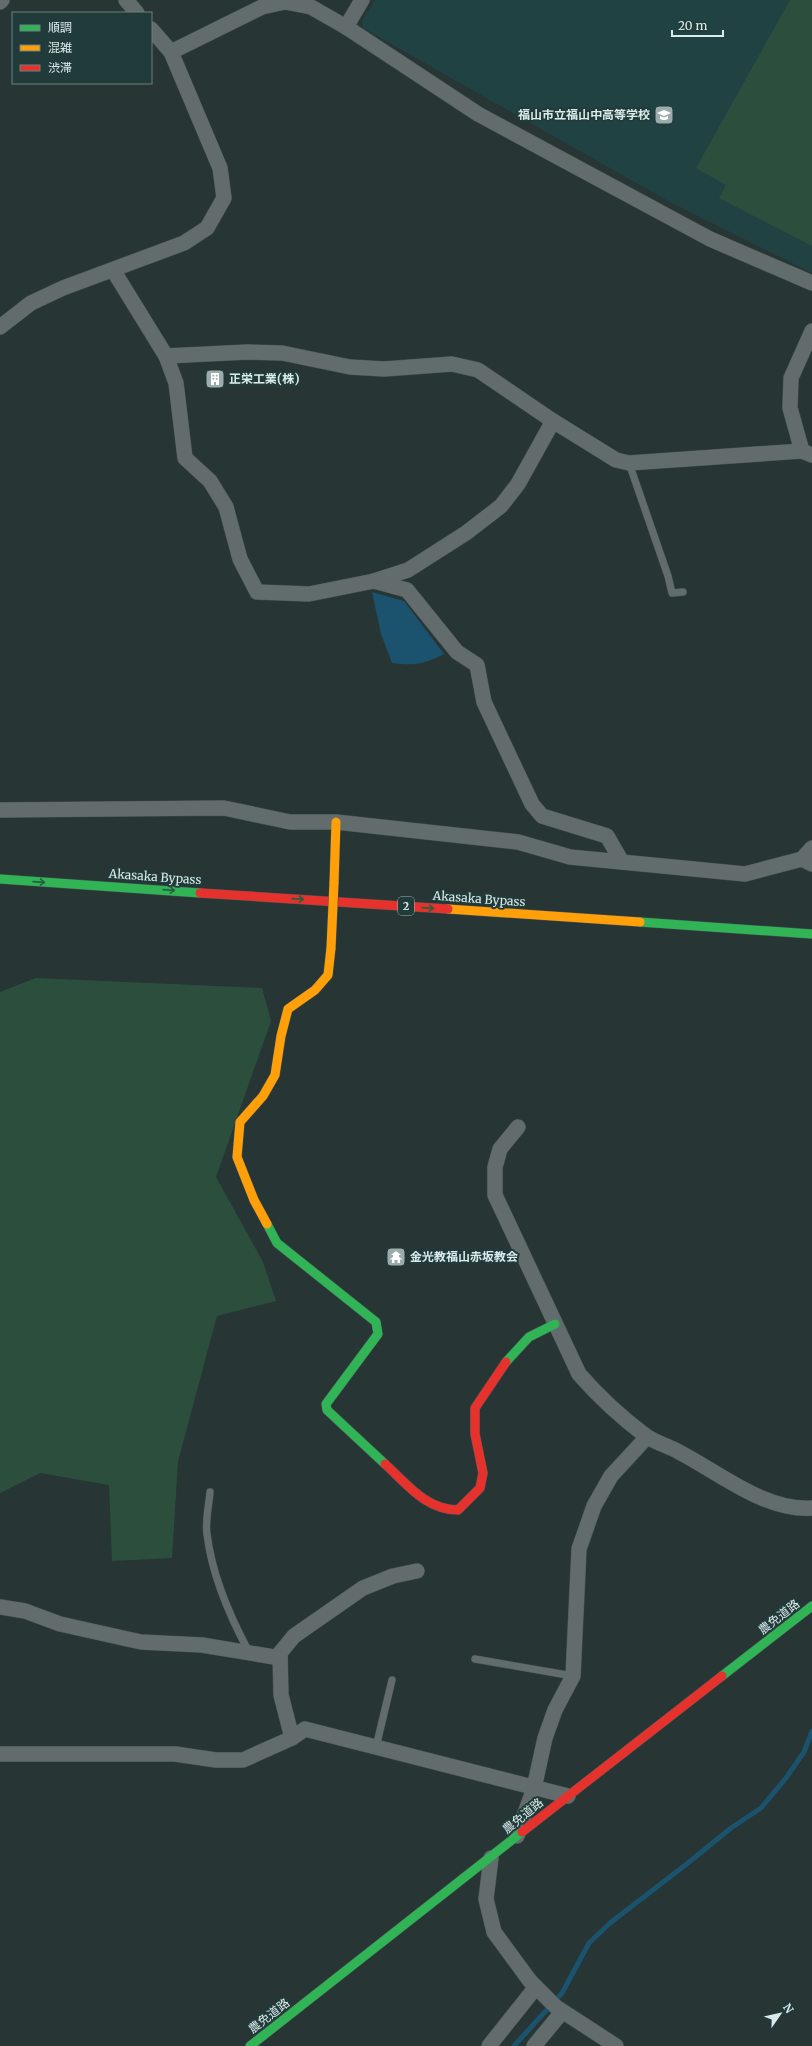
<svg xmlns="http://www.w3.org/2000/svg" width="812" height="2046" font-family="Merriweather,'Noto Sans JP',serif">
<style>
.built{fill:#204242}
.green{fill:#2c4f3d}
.water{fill:#1b526d}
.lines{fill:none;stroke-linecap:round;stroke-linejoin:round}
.stream{stroke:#1b526d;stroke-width:5}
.lane-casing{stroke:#445151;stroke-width:8}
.street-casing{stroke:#445151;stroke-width:16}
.fast-casing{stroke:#445151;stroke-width:10}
.slow-casing{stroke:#445151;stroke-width:10}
.jam-casing{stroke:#445151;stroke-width:10}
.lane{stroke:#626c6c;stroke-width:7}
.street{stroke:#626c6c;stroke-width:15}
.fast{stroke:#30b455;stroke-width:9}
.slow{stroke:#ff9f0a;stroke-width:9}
.jam{stroke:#e5322d;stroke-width:9}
.slow-bridge-casing{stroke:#445151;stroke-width:10;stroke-linecap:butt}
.slow-bridge{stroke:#ff9f0a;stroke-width:9}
.oneway{stroke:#265f43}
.labels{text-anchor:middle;stroke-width:4;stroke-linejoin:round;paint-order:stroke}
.shield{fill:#213b3b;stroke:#a3b6b6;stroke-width:1}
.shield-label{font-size:11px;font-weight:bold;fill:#dbeaea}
.poi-label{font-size:12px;font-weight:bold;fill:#dbeaea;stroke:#213b3b;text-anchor:start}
.street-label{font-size:12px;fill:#dbeaea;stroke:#213b3b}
</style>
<rect width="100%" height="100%" fill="#273535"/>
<!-- built -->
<path class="built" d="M375,0H812V273L668,201L363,28L362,21Z"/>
<!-- green -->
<g class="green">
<path d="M790,0H812V246L719,198L726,185L696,168Z"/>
<path d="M36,978L262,988L271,1021L216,1177L263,1262L276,1301L217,1316L178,1461L172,1558L112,1561L109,1485L40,1473L0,1493V992Z"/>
</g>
<!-- water -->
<path class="water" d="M372,592L404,601L444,654C424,664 415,666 392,663L381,634Z"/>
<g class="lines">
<!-- stream -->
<path class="stream" d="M514,2046L562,1993L589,1943L610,1923L688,1863L731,1828L761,1808L786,1778L804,1752L812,1731"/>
<!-- lane casing -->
<g class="lane-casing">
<g id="lane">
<path d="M629,463L668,576L672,593L683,592"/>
<path d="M210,1492C209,1505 205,1521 207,1534C212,1576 229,1615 249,1652"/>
<path d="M475,1659L573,1676"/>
<path d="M376,1747L392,1680"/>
</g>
</g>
<!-- street casing -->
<g class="street-casing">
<g id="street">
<path d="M126,0L137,13"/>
<path d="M0,2L2,0"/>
<path d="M346,27L362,0"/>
<path d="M171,52L262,7L285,2L311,7L346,27L478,114L710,239L812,283"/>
<path d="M113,270L166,356L248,352L282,353L350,367L384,369L452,364L478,370L553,421L616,460L629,463L802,451L812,455"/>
<path d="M0,327L31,303L63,288L184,243L207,228L224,198L220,168L171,52L151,29"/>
<path d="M166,356L176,383L185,458L210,481L226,507L240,559L257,592L309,594L374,581L408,570L466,533L501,506L518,484L553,421"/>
<path d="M802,451L790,408L791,378L812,331"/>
<path d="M374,581L407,590L457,652L477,665L484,702L532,804L542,816L607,836L622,862"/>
<path d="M0,810L224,808L290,822H336L518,842L570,857L745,874L802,859L812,864"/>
<path d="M802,859L812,848"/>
<path d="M518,1127L500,1149L495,1167V1195L579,1374C599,1397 622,1418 646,1436C656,1443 669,1446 679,1452C718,1472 766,1512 812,1508"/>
<path d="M0,1607L25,1611L60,1624L141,1642L202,1645L280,1658"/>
<path d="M292,1738L281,1695L280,1653L294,1636L363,1588L393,1576L417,1571"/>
<path d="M0,1754H175L216,1760H243L292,1738L305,1729L568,1796"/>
<path d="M517,1836L534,1788L545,1738L555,1710L573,1676L579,1549L594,1506L611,1476L647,1437"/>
<path d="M491,1858L486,1899L494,1932L530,1981L556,2007L616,2046"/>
<path d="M489,2046L536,1987"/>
<path d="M534,2046L562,2012"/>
</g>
</g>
<!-- fast casing -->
<g class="fast-casing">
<g id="fast">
<path d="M0,879L200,893"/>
<path d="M640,922L812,934"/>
<path d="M267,1224L277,1243L376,1322L378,1334L326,1404L327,1410L385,1464"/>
<path d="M506,1362L529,1337L555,1324"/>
<path d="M722,1676L812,1606"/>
<path d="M250,2046L522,1832"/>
</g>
</g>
<!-- slow casing -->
<g class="slow-casing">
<g id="slow">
<path d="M334,883L336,822"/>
<path d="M448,909L640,922"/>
<path d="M267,1224L254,1200L237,1157L240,1122L263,1096L275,1075L281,1036L288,1009L315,990L328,975L331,948"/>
</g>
</g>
<!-- jam casing -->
<g class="jam-casing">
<g id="jam">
<path d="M200,893L448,909"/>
<path d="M385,1464C407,1484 426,1510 458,1510L480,1488L483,1473L475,1434V1408L506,1362"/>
<path d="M522,1832L722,1676"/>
</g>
</g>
<!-- lane -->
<use href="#lane" class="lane"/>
<!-- street -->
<use href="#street" class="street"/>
<!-- fast -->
<use href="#fast" class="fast"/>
<!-- slow -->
<use href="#slow" class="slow"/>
<!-- jam -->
<use href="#jam" class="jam"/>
<!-- slow-bridge casing -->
<g class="slow-bridge-casing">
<path id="slow-bridge" d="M331,948L334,883"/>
</g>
<!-- slow-bridge -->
<use href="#slow-bridge" class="slow-bridge"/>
</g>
<!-- one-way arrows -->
<defs><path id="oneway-shaft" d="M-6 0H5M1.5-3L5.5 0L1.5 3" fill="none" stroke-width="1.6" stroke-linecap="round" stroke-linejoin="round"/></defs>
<g class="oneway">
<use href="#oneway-shaft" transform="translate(39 882) rotate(4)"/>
<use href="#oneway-shaft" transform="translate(169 890) rotate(4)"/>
<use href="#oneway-shaft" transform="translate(298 899) rotate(4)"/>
<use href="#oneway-shaft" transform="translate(428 908) rotate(4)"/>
</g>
<!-- icons -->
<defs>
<g id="school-square" transform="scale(1)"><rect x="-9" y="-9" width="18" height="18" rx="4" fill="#9cabab" stroke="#213b3b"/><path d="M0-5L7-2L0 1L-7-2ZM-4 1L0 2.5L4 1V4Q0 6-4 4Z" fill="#fff"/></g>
<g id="building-square" transform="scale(1)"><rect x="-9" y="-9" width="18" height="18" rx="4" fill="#9cabab" stroke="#213b3b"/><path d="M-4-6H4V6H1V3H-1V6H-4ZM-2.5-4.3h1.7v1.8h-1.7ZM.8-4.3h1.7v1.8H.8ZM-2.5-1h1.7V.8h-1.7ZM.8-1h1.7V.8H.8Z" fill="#fff"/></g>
<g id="temple-square" transform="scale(1)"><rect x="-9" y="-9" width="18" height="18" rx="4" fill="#9cabab" stroke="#213b3b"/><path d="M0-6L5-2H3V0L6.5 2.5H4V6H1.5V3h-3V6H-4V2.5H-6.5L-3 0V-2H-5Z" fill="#fff"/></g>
</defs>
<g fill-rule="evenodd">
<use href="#school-square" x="664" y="115"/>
<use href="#building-square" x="215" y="379"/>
<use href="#temple-square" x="396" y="1257"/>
</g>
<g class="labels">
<!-- shield labels -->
<rect class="shield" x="398" y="897" width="16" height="18" rx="3"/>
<g class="shield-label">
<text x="406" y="910">2</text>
</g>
<!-- poi labels -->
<g class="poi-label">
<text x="650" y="119" text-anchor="end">福山市立福山中高等学校</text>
<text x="229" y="383">正栄工業(株)</text>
<text x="410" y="1261">金光教福山赤坂教会</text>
</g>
<!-- street labels -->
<g class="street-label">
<text transform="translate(155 877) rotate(4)" y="4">Akasaka Bypass</text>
<text transform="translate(479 899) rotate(4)" y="4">Akasaka Bypass</text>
<text transform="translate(779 1617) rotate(-38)" y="4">農免道路</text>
<text transform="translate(523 1816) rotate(-39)" y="4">農免道路</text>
<text transform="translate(269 2016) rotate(-38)" y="4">農免道路</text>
</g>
</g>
<!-- legend -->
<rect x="12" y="12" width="140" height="72" fill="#213b3b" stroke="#6b8181"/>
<rect x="20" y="25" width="20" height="6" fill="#30b455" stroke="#6b8181"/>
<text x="48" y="32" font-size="12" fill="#dbeaea">順調</text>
<rect x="20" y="45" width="20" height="6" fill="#ff9f0a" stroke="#6b8181"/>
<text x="48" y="52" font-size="12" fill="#dbeaea">混雑</text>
<rect x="20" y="65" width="20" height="6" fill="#e5322d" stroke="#6b8181"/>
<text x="48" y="72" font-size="12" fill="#dbeaea">渋滞</text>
<!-- north arrow -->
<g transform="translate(780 2014) rotate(56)" stroke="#213b3b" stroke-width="3" paint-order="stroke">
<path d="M0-3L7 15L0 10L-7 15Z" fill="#dbeaea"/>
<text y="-6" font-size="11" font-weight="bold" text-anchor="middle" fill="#dbeaea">N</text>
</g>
<!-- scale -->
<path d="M672 30v6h51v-6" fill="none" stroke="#dbeaea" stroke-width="2"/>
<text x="678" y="30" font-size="12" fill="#dbeaea" stroke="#213b3b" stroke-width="3" paint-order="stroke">20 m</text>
</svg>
